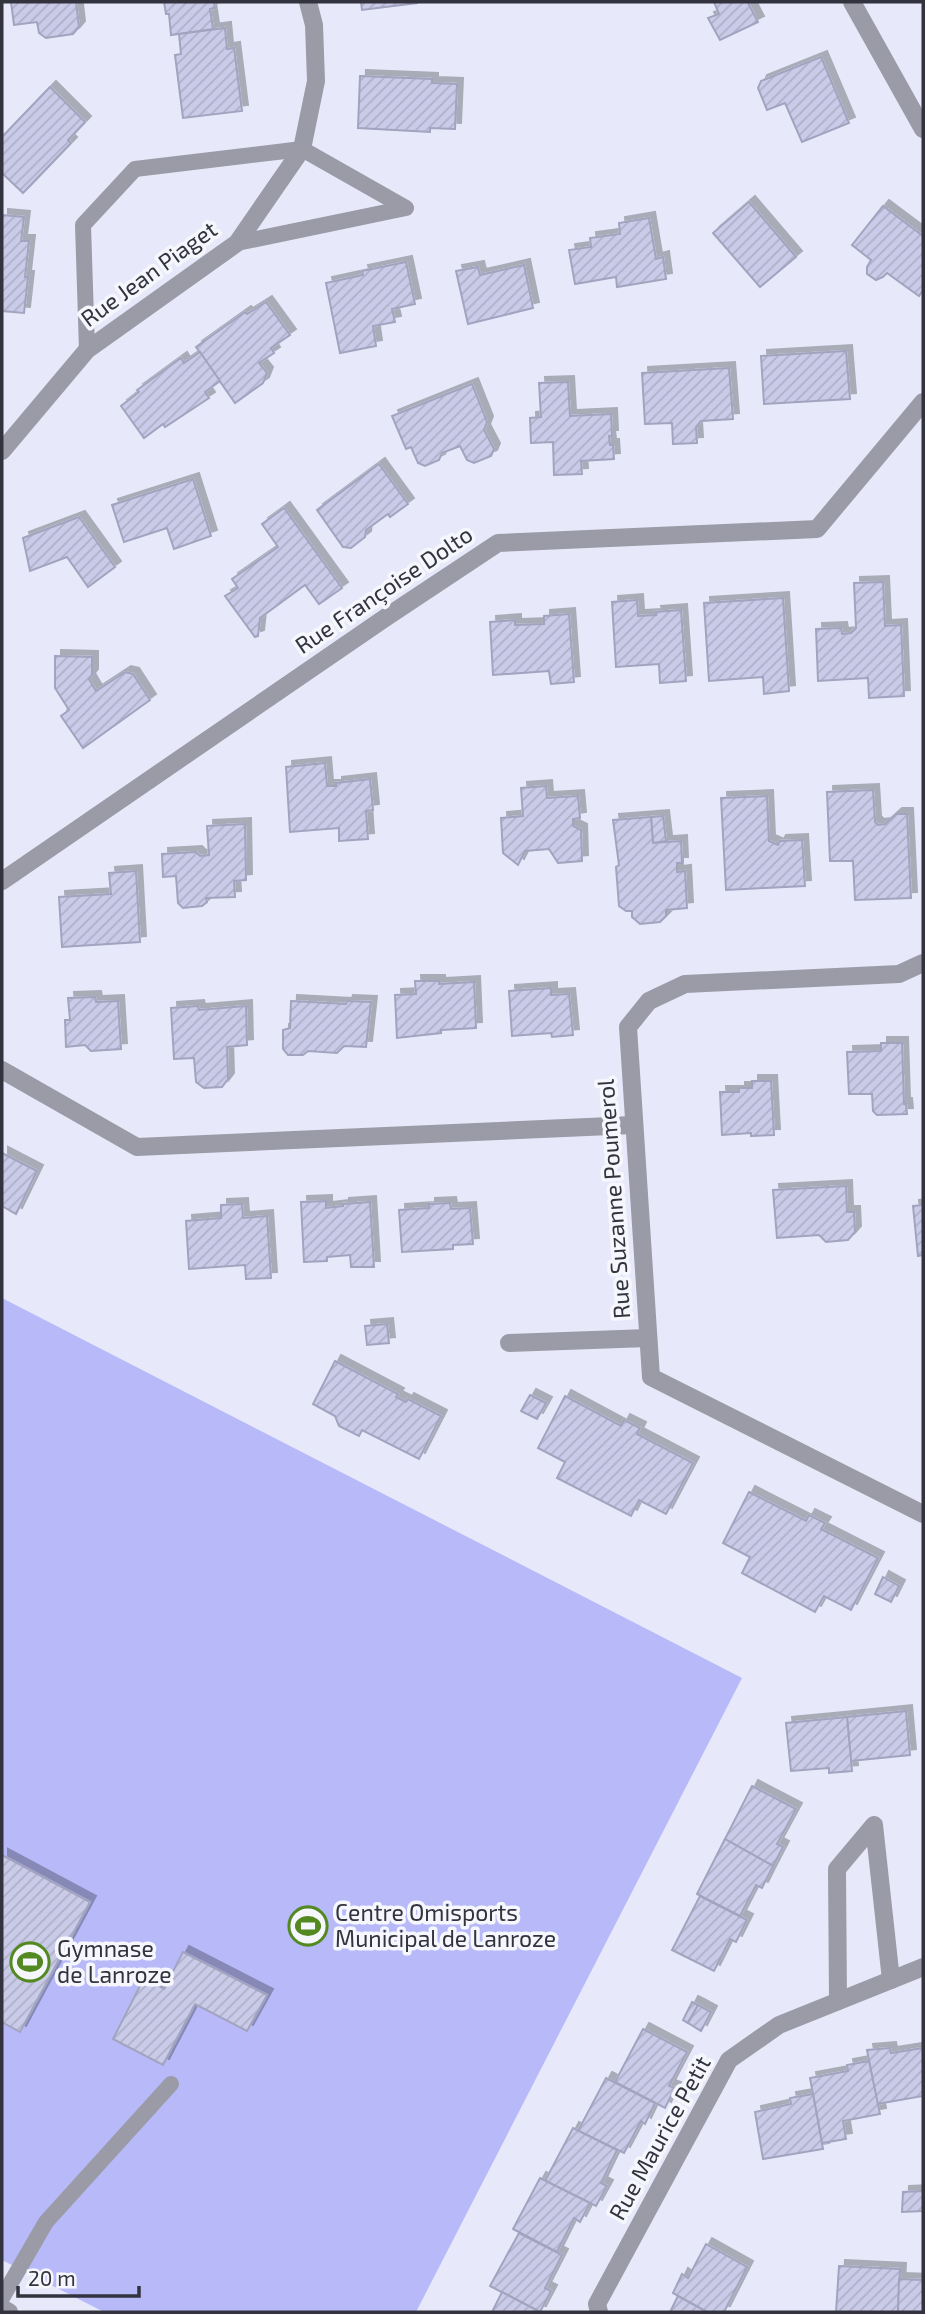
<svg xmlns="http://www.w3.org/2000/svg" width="925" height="2314" font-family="'Exo 2',sans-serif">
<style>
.garden{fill:#b7b9f8}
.building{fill:url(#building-hatch);stroke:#a2a4bf;stroke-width:2;filter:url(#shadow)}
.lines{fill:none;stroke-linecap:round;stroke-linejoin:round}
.lane{stroke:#9a9ba7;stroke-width:16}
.street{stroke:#9a9ba7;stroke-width:18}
.labels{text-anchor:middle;stroke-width:7;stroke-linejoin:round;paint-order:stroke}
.street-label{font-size:23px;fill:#32333e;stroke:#f6f7fd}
.poi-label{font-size:23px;fill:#32333e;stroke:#f6f7fd;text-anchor:start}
</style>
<defs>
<pattern id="building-hatch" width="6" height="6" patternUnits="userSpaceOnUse" patternTransform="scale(1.75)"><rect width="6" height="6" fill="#cacbe8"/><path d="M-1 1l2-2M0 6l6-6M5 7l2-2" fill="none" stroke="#aeafc8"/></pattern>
<filter id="shadow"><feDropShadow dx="6" dy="-6" stdDeviation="0" flood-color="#0004"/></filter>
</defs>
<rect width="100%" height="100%" fill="#e7e9fa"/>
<!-- garden -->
<path class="garden" d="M2,1298L742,1678L416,2312H104L2,2260Z"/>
<!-- building -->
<g class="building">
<path d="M11,2H76L79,27L73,34L46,38L39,33L37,22L14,25Z"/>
<path d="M164,2H214L215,8L210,9L213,29L171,35L169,14H166Z"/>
<path d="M361,2H417V3L362,10Z"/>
<path d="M714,2H750L748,3L758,22L720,40L708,18L719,14Z"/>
<path d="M225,28L227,49L234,48L242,111L183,118L175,55L181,54L179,34Z"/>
<path d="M821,57L849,123L802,142L785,103L767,110L758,88L761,81Z"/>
<path d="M360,76L432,79V83L457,84L455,129L430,128V132L358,128Z"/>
<path d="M50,87L85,122L68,140L71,143L23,193L2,173V137Z"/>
<path d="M749,202L796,257L760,287L713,233Z"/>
<path d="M883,206L923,236V290L919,296L887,273L883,277L876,280L867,274V267L871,260L852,245Z"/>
<path d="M2,215L24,217L21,241H29L25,277H28L24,313L2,311Z"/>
<path d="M649,218L656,259L663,257L666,279L617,287L616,277L575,284L569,250L591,247L590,238L620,234L619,223Z"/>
<path d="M406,262L415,304L392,309L395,322L373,326L376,346L340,353L326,283L363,275L362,271Z"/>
<path d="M524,265L533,308L468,324L456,271L478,267L480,275Z"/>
<path d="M266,302L290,335L271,348L274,353L259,363L267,373L263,383L235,403L196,347L245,312L247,314Z"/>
<path d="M846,351L850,399L764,404L761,356Z"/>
<path d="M200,352L220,381L205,392L209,398L165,427L163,424L144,438L121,406L139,392L137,390L181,358L184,363Z"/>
<path d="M729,368L733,419L701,421L696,427L697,443L673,444L672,423L645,424L642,373Z"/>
<path d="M568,382L570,416L611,414L612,436H609L610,445H613L614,459L581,461L582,474L554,475L553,442L531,443L530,418L541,417L539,383Z"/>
<path d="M472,384L487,422L484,430L494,449L491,456L474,463L467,460L460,446L442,453L439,460L425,466L418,463L411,447L406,449L392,416Z"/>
<path d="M379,464L408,504L390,517L388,514L366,530L365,537L351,548L343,547L317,510Z"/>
<path d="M193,479L211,536L174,549L167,528L124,542L112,505Z"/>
<path d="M284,508L342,588L319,604L305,585L260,618L258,636L255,637L225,596L238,588L232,579L278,547L262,524Z"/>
<path d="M79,517L115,567L88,587L67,557L30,571L23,538Z"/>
<path d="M883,582L885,626L901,625L904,696L869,698L868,678L818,681L816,629L841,628L842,634L851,633L856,628L854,583Z"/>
<path d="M783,598L789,691L764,694L763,677L709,681L704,603Z"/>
<path d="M637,600L638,616L656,615L655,612L681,610L686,681L660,683L659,664L616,667L612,602Z"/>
<path d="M569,614L574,682L551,684L549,671L493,675L490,622L515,620V625L544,624V616Z"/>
<path d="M55,656L92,657V675L89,679L96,691L125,672L133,674L150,700L83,748L61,716L69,710L55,688Z"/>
<path d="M325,763L327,786H336V783L370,779L373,810L366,811L368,839L339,841V828L290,832L286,767Z"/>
<path d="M546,786L547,798L578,796L580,818L573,819V826L581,830L582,861L558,863L549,849L525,851L518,865L503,853L501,818L523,816L521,788Z"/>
<path d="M873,790L875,822L878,825L885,824L896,814H907L911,898L855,900L853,861H830L827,792Z"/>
<path d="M767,796L769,841L778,845L780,841L802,840L805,886L726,890L721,798Z"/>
<path d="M663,816L666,841L653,843L651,817Z"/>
<path d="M651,817L653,843L681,841L682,863H677V872L685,871L687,908L666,910V916L660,922L640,924L632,917V911H626L619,906L616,867L619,865L613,820Z"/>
<path d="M245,824L246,880L234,881L235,897L206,898L207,902L202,906L183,908L178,903L176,876L163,877L162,854L196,852L200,856L209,855L207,826Z"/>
<path d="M136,871L140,942L62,947L59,897L111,894L109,873Z"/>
<path d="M415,981H439V984L474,982L476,1028L441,1030V1033L397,1038L395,995L416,994Z"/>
<path d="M551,988V995L569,994L573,1035L552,1037L551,1033L512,1036L509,991Z"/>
<path d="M95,997L96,1002L118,1001L121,1049L91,1051L85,1045L66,1047L65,1020H70L68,998Z"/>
<path d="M291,1001L346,1004L347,1001L371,1002L366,1047L344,1046L337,1053L308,1051L303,1055H288L283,1049V1030L290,1028Z"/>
<path d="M198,1006L199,1010L246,1006L247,1045L227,1047L228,1079L222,1087L204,1088L196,1082L194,1058L174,1059L171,1008Z"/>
<path d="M881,1043H902L904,1104H906L907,1114L877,1115L873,1111L872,1094H849L847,1052L881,1051Z"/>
<path d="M752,1081H771L774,1135L751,1136V1133L722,1135L720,1092H739V1088H752Z"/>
<path d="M2,1153L37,1171L16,1214L2,1206Z"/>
<path d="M846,1186L847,1212H854L855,1232L848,1240L826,1242L819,1235L777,1238L773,1190Z"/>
<path d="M326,1201V1208L343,1206V1204L370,1202L374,1267H351L350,1255L327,1257V1261L304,1262L301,1202Z"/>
<path d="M450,1203L451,1209L470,1208L473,1244L453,1245V1249L402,1252L399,1210L429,1208V1204Z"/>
<path d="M242,1204L243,1218L267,1216L271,1278L246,1279L245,1265L189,1269L186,1221L221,1218V1205Z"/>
<path d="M923,1205V1255L918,1256L913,1206Z"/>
<path d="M387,1324L389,1343L367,1345L365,1326Z"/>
<path d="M335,1361L398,1394L396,1397L406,1402L408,1399L441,1416L419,1459L362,1430L359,1436L339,1426L335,1416L313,1404Z"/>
<path d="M530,1395L546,1403L537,1419L521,1411Z"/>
<path d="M565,1396L621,1426L624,1420L640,1428L637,1434L693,1463L666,1514L639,1500L631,1516L557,1478L565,1462L538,1448Z"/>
<path d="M749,1492L806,1521L809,1515L825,1523L821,1529L878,1558L851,1610L824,1596L815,1612L742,1573L750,1557L723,1543Z"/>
<path d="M883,1577L899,1586L891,1602L875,1594Z"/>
<path d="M906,1711L910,1755L851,1761L847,1717Z"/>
<path d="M847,1717L852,1771L829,1773V1768L791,1771L786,1723Z"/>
<path d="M752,1786L796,1809L777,1844L783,1847L773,1866L725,1839Z"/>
<path d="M725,1839L773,1866L762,1888L756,1885L740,1916L697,1894Z"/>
<path d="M2,1855L90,1902L20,2032L2,2022Z"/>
<path d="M700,1896L747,1920L736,1942L730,1939L714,1971L672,1950Z"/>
<path d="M183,1952L267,1995L247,2031L195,2004L163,2065L113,2039L144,1978L164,1989Z"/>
<path d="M692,2002L698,2005L688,2023L683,2020Z"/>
<path d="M698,2005L711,2012L701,2031L688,2023Z"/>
<path d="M643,2029L687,2052L669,2086L675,2088L665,2108L615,2082Z"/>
<path d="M890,2048L891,2053L923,2048V2096L877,2104L867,2050Z"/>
<path d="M869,2061L880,2114L843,2121L846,2139L822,2143L810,2078L848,2071L847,2065Z"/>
<path d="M606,2078L655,2103L645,2124L641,2121L624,2153L578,2131Z"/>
<path d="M813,2094L823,2149L763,2159L755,2112L791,2104L790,2098Z"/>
<path d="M573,2128L617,2150L601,2183L607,2186L596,2206L545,2181Z"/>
<path d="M540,2178L590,2203L580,2222L574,2218L557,2252L513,2229Z"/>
<path d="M923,2191V2211L902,2212L903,2192Z"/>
<path d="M519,2233L562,2255L545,2288L551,2291L540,2312L490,2286Z"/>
<path d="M706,2244L747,2267L724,2312H707L673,2293L682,2274L688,2278Z"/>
<path d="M839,2266L900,2269L898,2312H836Z"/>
<path d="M899,2279L923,2280V2312H898Z"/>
<path d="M502,2292L540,2312H541H492Z"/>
<path d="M678,2296L707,2312H670Z"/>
</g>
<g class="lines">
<!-- lane -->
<g class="lane">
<path d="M87,350L83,225L135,169L302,149L406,208L237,243"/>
<path d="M2,2298L46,2222L171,2084"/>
</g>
<!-- street -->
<g class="street">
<path d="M852,2L923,129"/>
<path d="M2,451L87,350L237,243L302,149L316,81L314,25L308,2"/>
<path d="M2,881L385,618L498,543L817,529L923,402"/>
<path d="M923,963L899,974L685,984L649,1001L628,1027L651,1377L923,1514"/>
<path d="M2,1070L137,1147L633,1125"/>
<path d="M509,1343L648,1338"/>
<path d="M838,2001L837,1869L874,1825L891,1980"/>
<path d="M2,2308L9,2312"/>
<path d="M599,2312L597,2304L729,2060L779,2025L923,1967"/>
</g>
</g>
<!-- icons -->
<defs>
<g id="stadium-ring" transform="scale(2.0125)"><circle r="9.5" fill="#f6f7fd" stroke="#548922" stroke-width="1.5"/><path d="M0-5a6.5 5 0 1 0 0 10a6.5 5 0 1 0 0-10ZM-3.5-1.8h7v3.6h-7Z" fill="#548922"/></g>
</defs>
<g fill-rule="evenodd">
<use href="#stadium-ring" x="308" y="1926"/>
<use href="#stadium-ring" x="30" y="1962"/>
</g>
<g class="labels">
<!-- street labels -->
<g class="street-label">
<text transform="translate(149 274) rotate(-36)" y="8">Rue Jean Piaget</text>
<text transform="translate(384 590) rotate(-34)" y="8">Rue Françoise Dolto</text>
<text transform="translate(614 1199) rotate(-94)" y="8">Rue Suzanne Poumerol</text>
<text transform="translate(660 2138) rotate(-61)" y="8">Rue Maurice Petit</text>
</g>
<!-- poi labels -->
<g class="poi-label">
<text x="335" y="1921">Centre Omisports<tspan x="335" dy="26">Municipal de Lanroze</tspan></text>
<text x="57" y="1957">Gymnase<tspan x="57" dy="26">de Lanroze</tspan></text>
</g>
</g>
<!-- border -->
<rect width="925" height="2314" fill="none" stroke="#32333e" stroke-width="7"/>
<!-- scale -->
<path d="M18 2286v10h121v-10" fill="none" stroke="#32333e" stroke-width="3.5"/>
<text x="28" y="2286" font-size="21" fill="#32333e" stroke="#f6f7fd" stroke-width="5" paint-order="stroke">20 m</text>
</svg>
